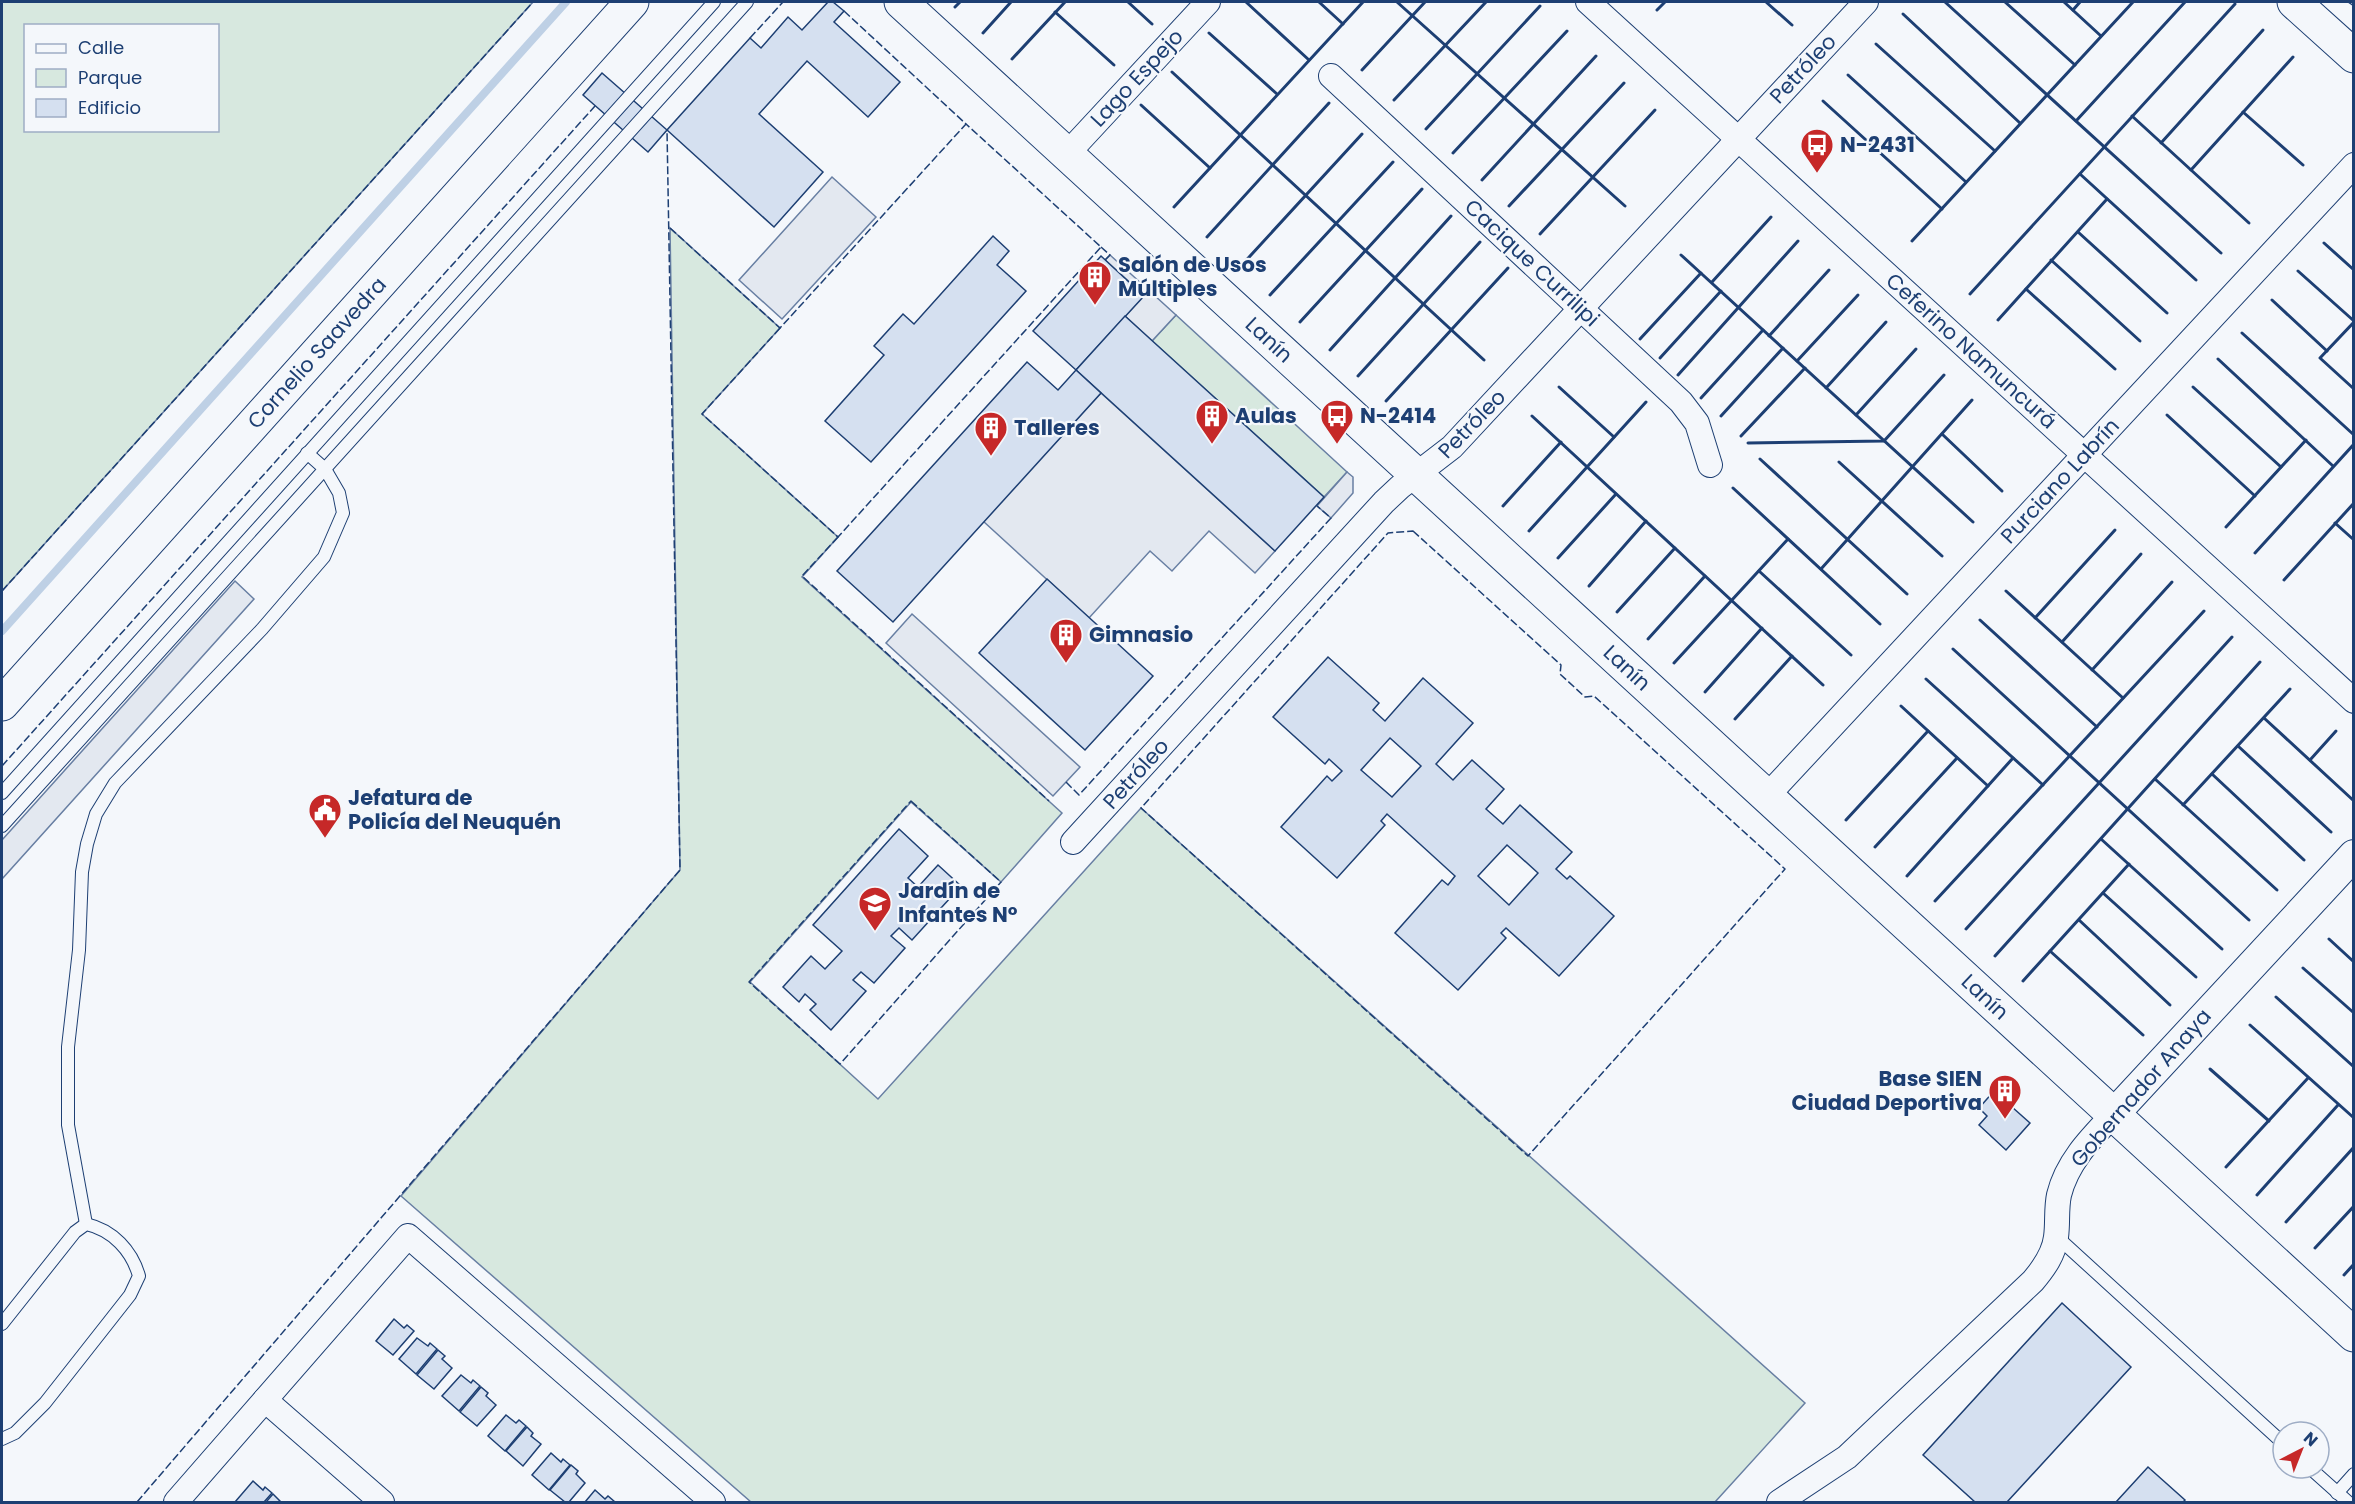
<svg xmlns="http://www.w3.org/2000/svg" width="2355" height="1504" font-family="Poppins,sans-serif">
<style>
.green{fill:#d7e8df;stroke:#687fa3;stroke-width:1.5;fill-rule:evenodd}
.parking{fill:#e3e8f0;stroke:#687fa3;stroke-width:1.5}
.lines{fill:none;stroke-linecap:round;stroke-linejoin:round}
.stream{stroke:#bed0e5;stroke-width:8}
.building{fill:#d5e0f0;stroke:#1d3f73;stroke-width:1.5;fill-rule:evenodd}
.service-casing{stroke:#1d3f73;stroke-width:14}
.minor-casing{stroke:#1d3f73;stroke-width:26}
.tertiary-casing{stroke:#1d3f73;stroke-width:32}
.secondary-casing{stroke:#1d3f73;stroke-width:35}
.service{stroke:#f4f7fb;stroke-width:12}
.minor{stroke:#f4f7fb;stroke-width:24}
.tertiary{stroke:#f4f7fb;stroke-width:30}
.secondary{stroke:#f4f7fb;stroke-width:33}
.fence{stroke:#1d3f73;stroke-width:1.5;stroke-dasharray:8 3;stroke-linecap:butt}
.wall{stroke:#1d3f73;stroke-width:3}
.labels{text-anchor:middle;stroke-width:4.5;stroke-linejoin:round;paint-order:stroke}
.street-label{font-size:21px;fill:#1d3f73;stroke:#f4f7fb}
.poi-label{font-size:21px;font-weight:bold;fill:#1d3f73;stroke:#f4f7fb;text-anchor:start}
</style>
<rect width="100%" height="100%" fill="#f4f7fb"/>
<!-- green -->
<g class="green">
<path d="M2,2H533L2,591ZM26,26H218V130H26Z"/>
<path d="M670,228L780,328L702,414L838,537L802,577L1062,813L1001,882L911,802L750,982L878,1099L1141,808L1805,1403L1715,1502H751L401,1196L680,870Z"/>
<path d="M1176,315L1347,472L1324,497L1152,341Z"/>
</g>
<!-- parking -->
<g class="parking">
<path d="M832,177L876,217L782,319L739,280Z"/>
<path d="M1110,255L1176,315L1152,341L1125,316L1144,295L1105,260Z"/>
<path d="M1101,393L1275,551L1255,573L1209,531L1172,571L1150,551L1089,618L983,521Z"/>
<path d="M1347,472L1353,477V493L1331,518L1317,506Z"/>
<path d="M235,581L254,599L2,879V840Z"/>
<path d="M912,614L1080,767L1053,796L886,643Z"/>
</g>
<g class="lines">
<!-- stream -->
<path class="stream" d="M2,631L566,2"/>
</g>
<!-- building -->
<g class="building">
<path d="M828,2H833L844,11L834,22L900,82L868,117L807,61L759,114L823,172L774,227L667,130L750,38L761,48L788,17L802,30Z"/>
<path d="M602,73L667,130L648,152L583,95Z"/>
<path d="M993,236L1009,251L997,265L1026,291L871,462L825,421L884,355L874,346L903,314L914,324Z"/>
<path d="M1101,256L1144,296L1076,370L1033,331Z"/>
<path d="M1125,316L1324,497L1275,551L1076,370Z"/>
<path d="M1027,362L1058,390L1076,370L1101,393L893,622L837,571Z"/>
<path d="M1047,579L1153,676L1085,750L979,653Z"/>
<path d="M1328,657L1379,703L1373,710L1385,721L1423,678L1473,723L1436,764L1453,780L1472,760L1504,789L1486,809L1503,824L1520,805L1572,852L1556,869L1567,879L1570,876L1614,916L1559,976L1506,928L1501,933L1506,938L1458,990L1395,933L1442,880L1448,885L1455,876L1387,814L1381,821L1385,825L1337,878L1281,827L1327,776L1332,781L1342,771L1329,759L1325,764L1273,717ZM1390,738L1421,766L1392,797L1361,770ZM1507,845L1538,873L1509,905L1478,876Z"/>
<path d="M899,829L928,856L908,878L918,887L938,865L961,886L912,940L899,928L891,936L905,948L874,983L861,972L853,980L866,991L831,1030L810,1010L816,1004L805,994L799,1002L783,987L811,956L825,969L842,951L813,925Z"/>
<path d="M1994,1091L2030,1123L2006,1150L1979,1125L1987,1116L1979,1108Z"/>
<path d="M2062,1303L2131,1367L2007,1502H1975L1923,1455Z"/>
<path d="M394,1319L404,1328L407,1325L414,1331L393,1355L376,1341Z"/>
<path d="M417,1338L428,1346L430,1343L437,1349L416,1374L399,1359Z"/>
<path d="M438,1350L445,1356L442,1359L452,1368L434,1389L417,1375Z"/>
<path d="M461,1375L471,1383L473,1380L480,1386L459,1411L442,1396Z"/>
<path d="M481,1387L488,1393L486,1396L496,1405L477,1426L460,1412Z"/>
<path d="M506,1415L516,1423L519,1420L526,1426L505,1451L488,1436Z"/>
<path d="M527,1427L533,1433L531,1436L541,1444L523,1466L506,1451Z"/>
<path d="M551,1453L561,1462L563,1459L570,1465L549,1490L532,1475Z"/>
<path d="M571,1465L578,1471L576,1474L585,1483L569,1502H565L550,1490Z"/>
<path d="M2148,1467L2185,1500L2183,1502H2116Z"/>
<path d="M253,1481L263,1490L265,1487L272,1493L264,1502H235Z"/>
<path d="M595,1490L605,1499L608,1496L615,1502H585Z"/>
<path d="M273,1494L280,1501L278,1502H266Z"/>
</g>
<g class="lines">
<!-- service casing -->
<g class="service-casing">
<g id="service">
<path d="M2,793L714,2"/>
<path d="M2,826L747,2"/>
<path d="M86,1224L68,1125V1047L79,950L82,872L87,844L96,814L115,783L262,629L324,557L343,513L339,493L325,469L307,453"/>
<path d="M2056,1236L2283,1443"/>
<path d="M2,1324L75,1232L86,1224C113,1230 132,1251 139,1276L130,1295L45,1403L15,1433L2,1439"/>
<path d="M2310,1468L2348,1502"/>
<path d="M2337,1493L2354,1474"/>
</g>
</g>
<!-- minor casing -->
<g class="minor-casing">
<g id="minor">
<path d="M1588,2L2354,701"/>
<path d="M1331,76L1681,402L1697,423L1710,465"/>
<path d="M1067,154L1208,2"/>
<path d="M1767,796L2354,165"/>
<path d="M1073,842L1384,502L1400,487L1452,447L1866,2"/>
<path d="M265,1400L382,1502"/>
<path d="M176,1502L408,1236L713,1502"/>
<path d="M1779,1502L1847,1457L2033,1281C2044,1268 2054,1254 2056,1237C2058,1223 2056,1209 2059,1195C2067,1162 2091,1138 2113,1115"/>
</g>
</g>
<!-- tertiary casing -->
<g class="tertiary-casing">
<path id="tertiary" d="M2113,1115L2354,855"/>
</g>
<!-- secondary casing -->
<g class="secondary-casing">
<g id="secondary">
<path d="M901,2L2354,1335"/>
<path d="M2294,2L2354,56"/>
<path d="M2,704L632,2"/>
</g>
</g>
<!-- service -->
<use href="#service" class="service"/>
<!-- minor -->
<use href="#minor" class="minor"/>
<!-- tertiary -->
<use href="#tertiary" class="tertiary"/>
<!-- secondary -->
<use href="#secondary" class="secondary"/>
<!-- fence -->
<g class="fence">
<path d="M2348,2L2354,6"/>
<path d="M750,38L783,2"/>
<path d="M670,228L780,328L966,124L844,11"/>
<path d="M1101,247L1110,255L1105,260"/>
<path d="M780,328L702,414L838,537L1101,247L966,124"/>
<path d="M1413,531L1561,665L1560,674L1585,697L1594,696L1785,869L1528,1156L1141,808L1388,533Z"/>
<path d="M838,537L802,576L1049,801"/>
<path d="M2,591L533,2"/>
<path d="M2,766L595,106"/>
<path d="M1066,782L1079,795L1331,518L1317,506"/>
<path d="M911,801L1001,882L840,1064L749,982Z"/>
<path d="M137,1502L680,870L667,130"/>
</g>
<!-- wall -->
<g class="wall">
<path d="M1128,2L1152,24"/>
<path d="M1246,2L1309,60"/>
<path d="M1319,2L1343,24"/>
<path d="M1397,2L1625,206"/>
<path d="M1766,2L1792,25"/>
<path d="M1945,2L2221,253"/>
<path d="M2005,2L2075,65"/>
<path d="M2064,2L2101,36"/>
<path d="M955,7L960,2"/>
<path d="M1657,10L1665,2"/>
<path d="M2073,10L2080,2"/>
<path d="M1055,12L1114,65"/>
<path d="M1903,14L2020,123"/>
<path d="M983,33L1011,2"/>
<path d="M1209,33L1277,94"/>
<path d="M1876,44L1995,151"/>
<path d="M1012,59L1065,2"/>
<path d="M1362,70L1425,2"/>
<path d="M1172,72L1484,360"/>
<path d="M1848,75L1966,182"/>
<path d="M1394,100L1486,2"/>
<path d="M1823,101L1942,209"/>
<path d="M1141,105L1210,168"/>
<path d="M2243,112L2303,165"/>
<path d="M2132,116L2249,223"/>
<path d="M2076,121L2185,2"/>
<path d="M1426,129L1540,6"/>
<path d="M2161,143L2263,30"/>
<path d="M1453,153L1567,31"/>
<path d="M2191,170L2293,57"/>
<path d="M2080,174L2196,280"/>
<path d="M1482,180L1596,56"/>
<path d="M1509,206L1624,83"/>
<path d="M1174,207L1363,2"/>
<path d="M2078,232L2167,313"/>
<path d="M1540,234L1655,110"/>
<path d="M1207,237L1329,103"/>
<path d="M1912,241L2133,2"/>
<path d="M2324,243L2354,270"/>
<path d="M1681,255L1973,522"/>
<path d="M2051,260L2140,341"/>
<path d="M1240,267L1362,134"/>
<path d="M2298,271L2354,321"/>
<path d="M1712,282L1771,217"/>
<path d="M2026,289L2115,369"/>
<path d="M1970,294L2235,4"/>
<path d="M1270,295L1393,162"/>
<path d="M2272,300L2327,351"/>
<path d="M1998,320L2107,199"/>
<path d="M1300,322L1422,189"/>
<path d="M2354,322L2320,358L2354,389"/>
<path d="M2242,333L2354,435"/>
<path d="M1769,336L1829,270"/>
<path d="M1640,339L1701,273"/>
<path d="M1330,350L1451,216"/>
<path d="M1660,358L1721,291"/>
<path d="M2218,359L2333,466"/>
<path d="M1797,361L1858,295"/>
<path d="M1678,375L1798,241"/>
<path d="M1358,376L1480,242"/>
<path d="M1559,387L1614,437"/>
<path d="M2193,387L2281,467"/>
<path d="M1826,388L1886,322"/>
<path d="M1701,398L1763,330"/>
<path d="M1386,401L1508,268"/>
<path d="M1856,415L1916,349"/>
<path d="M2167,415L2255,496"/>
<path d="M1532,416L1823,685"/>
<path d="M1721,416L1783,348"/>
<path d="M1942,434L2002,491"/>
<path d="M1741,436L1805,368"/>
<path d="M1748,443L1884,441L1944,375"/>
<path d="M1760,459L1907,594"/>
<path d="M1839,462L1942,556"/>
<path d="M1733,488L1880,624"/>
<path d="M1503,506L1561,442"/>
<path d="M2335,523L2354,540"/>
<path d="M2226,527L2306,440"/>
<path d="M1529,531L1646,402"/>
<path d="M2255,553L2354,444"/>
<path d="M1558,558L1616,494"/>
<path d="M1821,569L1972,400"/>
<path d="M1759,571L1851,655"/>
<path d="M2284,580L2354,503"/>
<path d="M1589,586L1646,521"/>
<path d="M2006,591L2123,698"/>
<path d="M1617,612L1675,548"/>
<path d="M2035,618L2115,530"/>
<path d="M1980,620L2097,727"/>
<path d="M1648,639L1705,576"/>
<path d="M2062,642L2141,554"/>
<path d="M1953,649L2249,920"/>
<path d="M1674,663L1788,539"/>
<path d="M2092,670L2172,582"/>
<path d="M1926,679L2043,785"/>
<path d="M1705,692L1762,628"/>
<path d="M1901,706L1988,786"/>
<path d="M2264,718L2354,801"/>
<path d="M1735,719L1792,656"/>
<path d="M2238,746L2331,832"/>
<path d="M2310,760L2336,731"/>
<path d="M2212,774L2304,860"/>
<path d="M2155,779L2277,890"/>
<path d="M2183,805L2290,689"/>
<path d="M1846,820L1928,731"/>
<path d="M2101,839L2222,949"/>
<path d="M1875,847L1957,758"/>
<path d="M1907,876L2013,758"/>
<path d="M2103,893L2196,977"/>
<path d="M1935,901L2204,611"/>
<path d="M2079,920L2170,1005"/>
<path d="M1966,929L2232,637"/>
<path d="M2329,939L2354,962"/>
<path d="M2050,951L2143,1035"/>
<path d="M1995,956L2260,662"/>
<path d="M2303,968L2354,1013"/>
<path d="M2023,981L2129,864"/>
<path d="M2276,997L2354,1067"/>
<path d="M2250,1025L2354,1118"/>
<path d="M2210,1069L2269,1121"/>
<path d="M2226,1167L2308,1078"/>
<path d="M2257,1195L2338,1105"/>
<path d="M2286,1222L2354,1147"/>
<path d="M2315,1248L2354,1206"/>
<path d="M2344,1275L2354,1264"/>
</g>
</g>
<!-- icons -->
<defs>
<g id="bus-pin" transform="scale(1.725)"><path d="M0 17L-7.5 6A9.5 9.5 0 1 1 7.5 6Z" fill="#c62828" stroke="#f4f7fb"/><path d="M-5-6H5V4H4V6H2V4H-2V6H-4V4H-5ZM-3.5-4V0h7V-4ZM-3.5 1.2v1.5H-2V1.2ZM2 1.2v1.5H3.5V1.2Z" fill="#fff"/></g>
<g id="building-pin" transform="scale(1.725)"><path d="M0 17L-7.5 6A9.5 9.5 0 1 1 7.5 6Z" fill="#c62828" stroke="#f4f7fb"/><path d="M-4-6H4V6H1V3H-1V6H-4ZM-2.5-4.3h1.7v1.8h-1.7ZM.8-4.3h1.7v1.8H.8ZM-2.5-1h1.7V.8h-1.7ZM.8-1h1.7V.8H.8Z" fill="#fff"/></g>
<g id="civic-pin" transform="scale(1.725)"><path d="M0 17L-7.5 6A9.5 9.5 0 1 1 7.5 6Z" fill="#c62828" stroke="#f4f7fb"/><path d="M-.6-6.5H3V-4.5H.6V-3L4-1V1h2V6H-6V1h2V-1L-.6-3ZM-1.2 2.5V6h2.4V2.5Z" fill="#fff"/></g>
<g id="school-pin" transform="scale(1.725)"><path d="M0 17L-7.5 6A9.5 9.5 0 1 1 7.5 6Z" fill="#c62828" stroke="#f4f7fb"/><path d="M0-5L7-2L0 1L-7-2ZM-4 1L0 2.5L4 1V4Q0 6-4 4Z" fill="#fff"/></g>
</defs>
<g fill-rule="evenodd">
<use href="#bus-pin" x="1817" y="145"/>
<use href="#building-pin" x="1095" y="277"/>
<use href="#building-pin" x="1212" y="416"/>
<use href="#bus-pin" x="1337" y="416"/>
<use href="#building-pin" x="991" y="428"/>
<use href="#building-pin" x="1066" y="635"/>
<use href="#civic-pin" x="325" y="810"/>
<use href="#school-pin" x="875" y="903"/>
<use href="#building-pin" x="2005" y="1091"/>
</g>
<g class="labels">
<!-- street labels -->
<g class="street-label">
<text transform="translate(1803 69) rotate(-47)" y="7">Petróleo</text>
<text transform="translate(1137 78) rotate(-47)" y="7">Lago Espejo</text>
<text transform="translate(1532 263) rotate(43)" y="7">Cacique Currilipi</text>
<text transform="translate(1269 340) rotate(43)" y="7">Lanín</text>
<text transform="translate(1971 351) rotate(42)" y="7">Ceferino Namuncurá</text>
<text transform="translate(317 353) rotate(-48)" y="7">Cornelio Saavedra</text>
<text transform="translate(1472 424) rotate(-46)" y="7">Petróleo</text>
<text transform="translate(2060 481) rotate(-47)" y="7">Purciano Labrín</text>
<text transform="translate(1627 668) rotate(43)" y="7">Lanín</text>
<text transform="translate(1136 774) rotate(-48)" y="7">Petróleo</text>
<text transform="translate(1985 997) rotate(43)" y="7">Lanín</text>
<text transform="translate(2141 1088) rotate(-49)" y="7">Gobernador Anaya</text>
</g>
<!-- poi labels -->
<g class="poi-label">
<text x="1840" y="152">N-2431</text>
<text x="1118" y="272">Salón de Usos<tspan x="1118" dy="24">Múltiples</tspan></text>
<text x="1235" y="423">Aulas</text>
<text x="1360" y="423">N-2414</text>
<text x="1014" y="435">Talleres</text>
<text x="1089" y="642">Gimnasio</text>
<text x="348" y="805">Jefatura de<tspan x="348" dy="24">Policía del Neuquén</tspan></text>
<text x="898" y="898">Jardín de<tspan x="898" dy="24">Infantes N°</tspan></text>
<text x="1982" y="1086" text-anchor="end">Base SIEN<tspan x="1982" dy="24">Ciudad Deportiva</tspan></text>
</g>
</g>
<!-- border -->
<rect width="2355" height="1504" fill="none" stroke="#1d3f73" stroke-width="6"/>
<!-- legend -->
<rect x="24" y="24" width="195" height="108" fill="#f4f7fb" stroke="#9eadc5" stroke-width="1.5"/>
<rect x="36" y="44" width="30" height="9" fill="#f4f7fb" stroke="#9eadc5" stroke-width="1.5"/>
<text x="78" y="54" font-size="18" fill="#1d3f73">Calle</text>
<rect x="36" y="69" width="30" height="18" fill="#d7e8df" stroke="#9eadc5" stroke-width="1.5"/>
<text x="78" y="84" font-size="18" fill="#1d3f73">Parque</text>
<rect x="36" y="99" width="30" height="18" fill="#d5e0f0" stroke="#9eadc5" stroke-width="1.5"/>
<text x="78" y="114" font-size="18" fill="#1d3f73">Edificio</text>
<!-- north arrow -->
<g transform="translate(2301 1450) rotate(42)"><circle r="28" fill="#f4f7fb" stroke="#9eadc5" stroke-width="1.5"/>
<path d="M0-4.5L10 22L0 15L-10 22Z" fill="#c62828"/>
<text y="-9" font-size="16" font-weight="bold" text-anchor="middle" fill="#1d3f73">N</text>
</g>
</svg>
